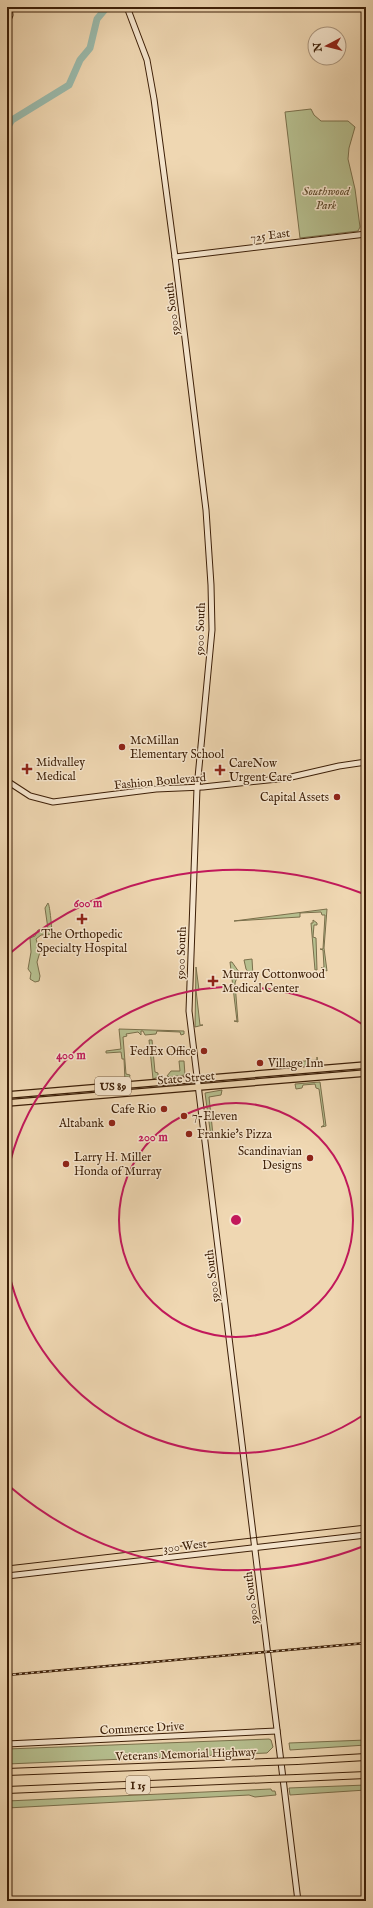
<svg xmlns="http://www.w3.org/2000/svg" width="373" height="1908" font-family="'IM FELL English',serif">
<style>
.green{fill:#b6bf8f;stroke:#7a6f4b}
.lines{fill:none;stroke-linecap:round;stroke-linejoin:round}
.river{stroke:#9abaac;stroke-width:7}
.secondary-casing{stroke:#3d1f07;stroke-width:7}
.primary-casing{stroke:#3d1f07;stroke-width:8}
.highway-casing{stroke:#3d1f07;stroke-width:8}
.secondary{stroke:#f5e5cd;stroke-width:5}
.primary{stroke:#efd7b2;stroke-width:5.5}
.highway{stroke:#efd7b2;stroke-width:6}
.tram{stroke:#3d1f07;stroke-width:1}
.rail-casing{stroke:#3d1f07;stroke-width:2.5}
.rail{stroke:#f5e5cd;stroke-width:1;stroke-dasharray:3;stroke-linecap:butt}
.highway-bridge-casing{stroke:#3d1f07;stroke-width:8;stroke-linecap:butt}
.highway-bridge{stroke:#efd7b2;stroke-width:6}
.ring{fill:none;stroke:#c2185b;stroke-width:2}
.poi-dot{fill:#8f2418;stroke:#f5e5cd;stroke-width:1.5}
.labels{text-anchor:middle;stroke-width:3;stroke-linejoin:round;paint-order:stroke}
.shield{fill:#f5e5cd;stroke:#745a42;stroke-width:1}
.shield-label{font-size:11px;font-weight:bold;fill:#3d1f07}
.park-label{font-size:12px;font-style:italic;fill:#5b4729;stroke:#f5e5cd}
.street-label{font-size:12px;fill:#3d1f07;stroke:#f5e5cd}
.poi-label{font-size:12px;fill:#3d1f07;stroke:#f5e5cd;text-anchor:start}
.centre{fill:#c2185b;stroke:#f5e5cd;stroke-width:2}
.ring-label{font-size:12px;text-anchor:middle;font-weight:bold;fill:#c2185b;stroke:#f5e5cd;stroke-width:3;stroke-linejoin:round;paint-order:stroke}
</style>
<rect width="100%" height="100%" fill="#efd7b2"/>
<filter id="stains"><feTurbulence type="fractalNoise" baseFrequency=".005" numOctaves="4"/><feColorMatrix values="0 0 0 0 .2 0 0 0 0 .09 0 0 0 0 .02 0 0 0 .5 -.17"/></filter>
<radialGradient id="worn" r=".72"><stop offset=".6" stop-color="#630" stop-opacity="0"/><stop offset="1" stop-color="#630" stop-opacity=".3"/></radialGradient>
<!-- green -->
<g class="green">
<path d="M311,109L314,115L321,121H348L355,127L349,148L348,159L355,189L360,227L358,231L300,238L285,112Z"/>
<path d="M48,903C50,905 52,931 52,934L41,935L36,939L40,952L37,962L40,976L39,981L35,982L30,979L31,973L28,969L31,952L30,938L35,936L38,930L48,929L45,908Z"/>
<path d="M327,909L324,948L327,971L321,968L324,967L323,950L320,949H323L325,915H322L321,912L300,913V917L234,921Z"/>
<path d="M313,920L317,923V925H314L313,937L316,938L317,970H315L311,923H313Z"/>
<path d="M252,959L253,976H251L246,969L244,960Z"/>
<path d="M230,962H232L239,972L235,983L238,1022L234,1021H237Z"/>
<path d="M196,967L199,990H196L200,1025H203L195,1027Z"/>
<path d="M119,1029L184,1031V1034L181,1035L180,1032L157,1031L156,1034L145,1035L143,1031H141V1035L138,1032L126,1034L127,1036L123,1037L126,1074L130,1075L129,1080L125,1081L124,1059H122L121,1052L106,1053V1051L121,1049Z"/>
<path d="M149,1040H152L155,1072L158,1073V1077L153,1079Z"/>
<path d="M317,1057L318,1065L281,1068V1060L282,1063L317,1060Z"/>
<path d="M179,1061H184L185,1075L170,1077L167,1076L171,1071H180Z"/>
<path d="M320,1082L326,1126L321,1127L324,1125L319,1089L316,1088L315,1084L303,1085L302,1088L296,1089L295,1084Z"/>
<path d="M222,1090L221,1095L209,1097L213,1135L216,1136L211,1137L205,1093Z"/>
<path d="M269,1739L271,1740L273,1747L267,1753L7,1764V1749Z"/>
<path d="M366,1740V1745L290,1750L289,1743Z"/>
<path d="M366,1785V1790L290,1795L289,1788Z"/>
<path d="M271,1789L272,1791H275L276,1795L255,1797L249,1795L7,1808V1801Z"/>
</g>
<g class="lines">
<!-- river -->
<path class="river" d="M7,128L12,120L69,85L80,60L90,48L97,19L107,7"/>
<!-- secondary casing -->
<g class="secondary-casing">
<g id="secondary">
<path d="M127,7L147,60L154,99L175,257L206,510L211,585L212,630L197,788L189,1011L298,1901"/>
<path d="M7,22L10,15L9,7"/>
<path d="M175,257L366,234"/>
<path d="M7,781L30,796L53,802L156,789L203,787L287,778L339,766L366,762"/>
<path d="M7,1576L366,1535"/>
<path d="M7,1744L277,1731"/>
</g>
</g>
<!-- primary casing -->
<g class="primary-casing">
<g id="primary">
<path d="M7,1095L366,1065"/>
<path d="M7,1103L366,1073"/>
</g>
</g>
<!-- highway casing -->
<g class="highway-casing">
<g id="highway">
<path d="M297,1761L366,1757"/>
<path d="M7,1772L267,1762"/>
<path d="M297,1778L366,1775"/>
<path d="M7,1790L269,1779"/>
</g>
</g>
<!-- secondary -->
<use href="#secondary" class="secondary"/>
<!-- primary -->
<use href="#primary" class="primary"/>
<!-- highway -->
<use href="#highway" class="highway"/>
<!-- tram -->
<path class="tram" d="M7,1566L366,1525"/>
<!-- rail casing -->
<g class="rail-casing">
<path id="rail" d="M7,1675L366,1643"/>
</g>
<!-- rail -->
<use href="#rail" class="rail"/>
<!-- highway-bridge casing -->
<g class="highway-bridge-casing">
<g id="highway-bridge">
<path d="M267,1762L297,1761"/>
<path d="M269,1779L297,1778"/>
</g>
</g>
<!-- highway-bridge -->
<use href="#highway-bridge" class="highway-bridge"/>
</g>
<!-- distance rings -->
<g class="ring">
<circle cx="236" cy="1220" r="117"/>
<path d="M365 1414A233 233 0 0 1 7 1264M7 1176A233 233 0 0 1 365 1026"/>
<path d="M364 1546A350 350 0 0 1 9 1486M9 954A350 350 0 0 1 364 894"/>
</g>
<!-- markers -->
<g class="poi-dot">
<circle cx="122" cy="747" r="4"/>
<path d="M25 763h4v4h4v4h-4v4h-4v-4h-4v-4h4z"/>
<path d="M218 764h4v4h4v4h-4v4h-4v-4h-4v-4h4z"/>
<circle cx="337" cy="797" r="4"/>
<path d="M80 913h4v4h4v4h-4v4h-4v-4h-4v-4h4z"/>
<path d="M211 975h4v4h4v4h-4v4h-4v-4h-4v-4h4z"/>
<circle cx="204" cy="1051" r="4"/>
<circle cx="260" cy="1063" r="4"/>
<circle cx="164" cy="1109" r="4"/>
<circle cx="184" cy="1116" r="4"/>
<circle cx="112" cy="1123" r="4"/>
<circle cx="189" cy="1134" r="4"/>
<circle cx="310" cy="1158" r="4"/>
<circle cx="66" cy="1164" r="4"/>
</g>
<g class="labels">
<!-- shield labels -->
<g class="shield">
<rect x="95" y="1077" width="36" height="18" rx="3"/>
<rect x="126" y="1776" width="24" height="18" rx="3"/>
</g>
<g class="shield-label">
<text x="113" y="1090">US 89</text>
<text x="138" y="1789">I 15</text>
</g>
<!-- park labels -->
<g class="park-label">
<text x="326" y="195">Southwood<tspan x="326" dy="14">Park</tspan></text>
</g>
<!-- street labels -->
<g class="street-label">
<text transform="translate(270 235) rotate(-7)" y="4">725 East</text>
<text transform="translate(172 309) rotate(-97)" y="4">5900 South</text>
<text transform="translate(200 629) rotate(-88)" y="4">5900 South</text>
<text transform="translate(160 781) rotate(-5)" y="4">Fashion Boulevard</text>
<text transform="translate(181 953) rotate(-88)" y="4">5900 South</text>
<text transform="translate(186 1078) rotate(-5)" y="4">State Street</text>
<text transform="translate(212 1276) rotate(-97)" y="4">5900 South</text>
<text transform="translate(185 1546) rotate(-7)" y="4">300 West</text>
<text transform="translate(251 1598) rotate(-97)" y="4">5900 South</text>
<text transform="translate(142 1728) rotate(-3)" y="4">Commerce Drive</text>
<text transform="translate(186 1754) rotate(-2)" y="4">Veterans Memorial Highway</text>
</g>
<!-- poi labels -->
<g class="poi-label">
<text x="130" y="744">McMillan<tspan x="130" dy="14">Elementary School</tspan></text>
<text x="36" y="766">Midvalley<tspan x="36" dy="14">Medical</tspan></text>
<text x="229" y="767">CareNow<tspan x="229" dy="14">Urgent Care</tspan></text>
<text x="329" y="801" text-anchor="end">Capital Assets</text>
<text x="82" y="938" text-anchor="middle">The Orthopedic<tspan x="82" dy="14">Specialty Hospital</tspan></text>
<text x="222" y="978">Murray Cottonwood<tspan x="222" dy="14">Medical Center</tspan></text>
<text x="196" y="1055" text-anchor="end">FedEx Office</text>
<text x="268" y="1067">Village Inn</text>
<text x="156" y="1113" text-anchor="end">Cafe Rio</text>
<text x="192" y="1120">7-Eleven</text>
<text x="104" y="1127" text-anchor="end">Altabank</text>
<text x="197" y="1138">Frankie's Pizza</text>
<text x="302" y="1155" text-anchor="end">Scandinavian<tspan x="302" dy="14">Designs</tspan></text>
<text x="74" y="1161">Larry H. Miller<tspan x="74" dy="14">Honda of Murray</tspan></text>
</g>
</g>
<circle cx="236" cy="1220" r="6" class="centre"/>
<g class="ring-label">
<text x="88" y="907">600 m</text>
<text x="71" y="1059">400 m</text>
<text x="153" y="1141">200 m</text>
</g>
<!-- margin -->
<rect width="373" height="1908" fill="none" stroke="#efd7b2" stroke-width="24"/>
<rect x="8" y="8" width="357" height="1892" fill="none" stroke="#3d1f07" stroke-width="2"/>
<rect x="12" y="12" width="349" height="1884" fill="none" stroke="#3d1f07"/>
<!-- north arrow -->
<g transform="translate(327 46) rotate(263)"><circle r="19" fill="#f5e5cd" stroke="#ab967e"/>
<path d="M0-3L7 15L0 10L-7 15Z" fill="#8f2418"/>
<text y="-6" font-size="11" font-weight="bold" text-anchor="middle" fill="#3d1f07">N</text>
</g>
<rect width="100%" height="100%" filter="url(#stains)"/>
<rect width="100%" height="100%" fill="url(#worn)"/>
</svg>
